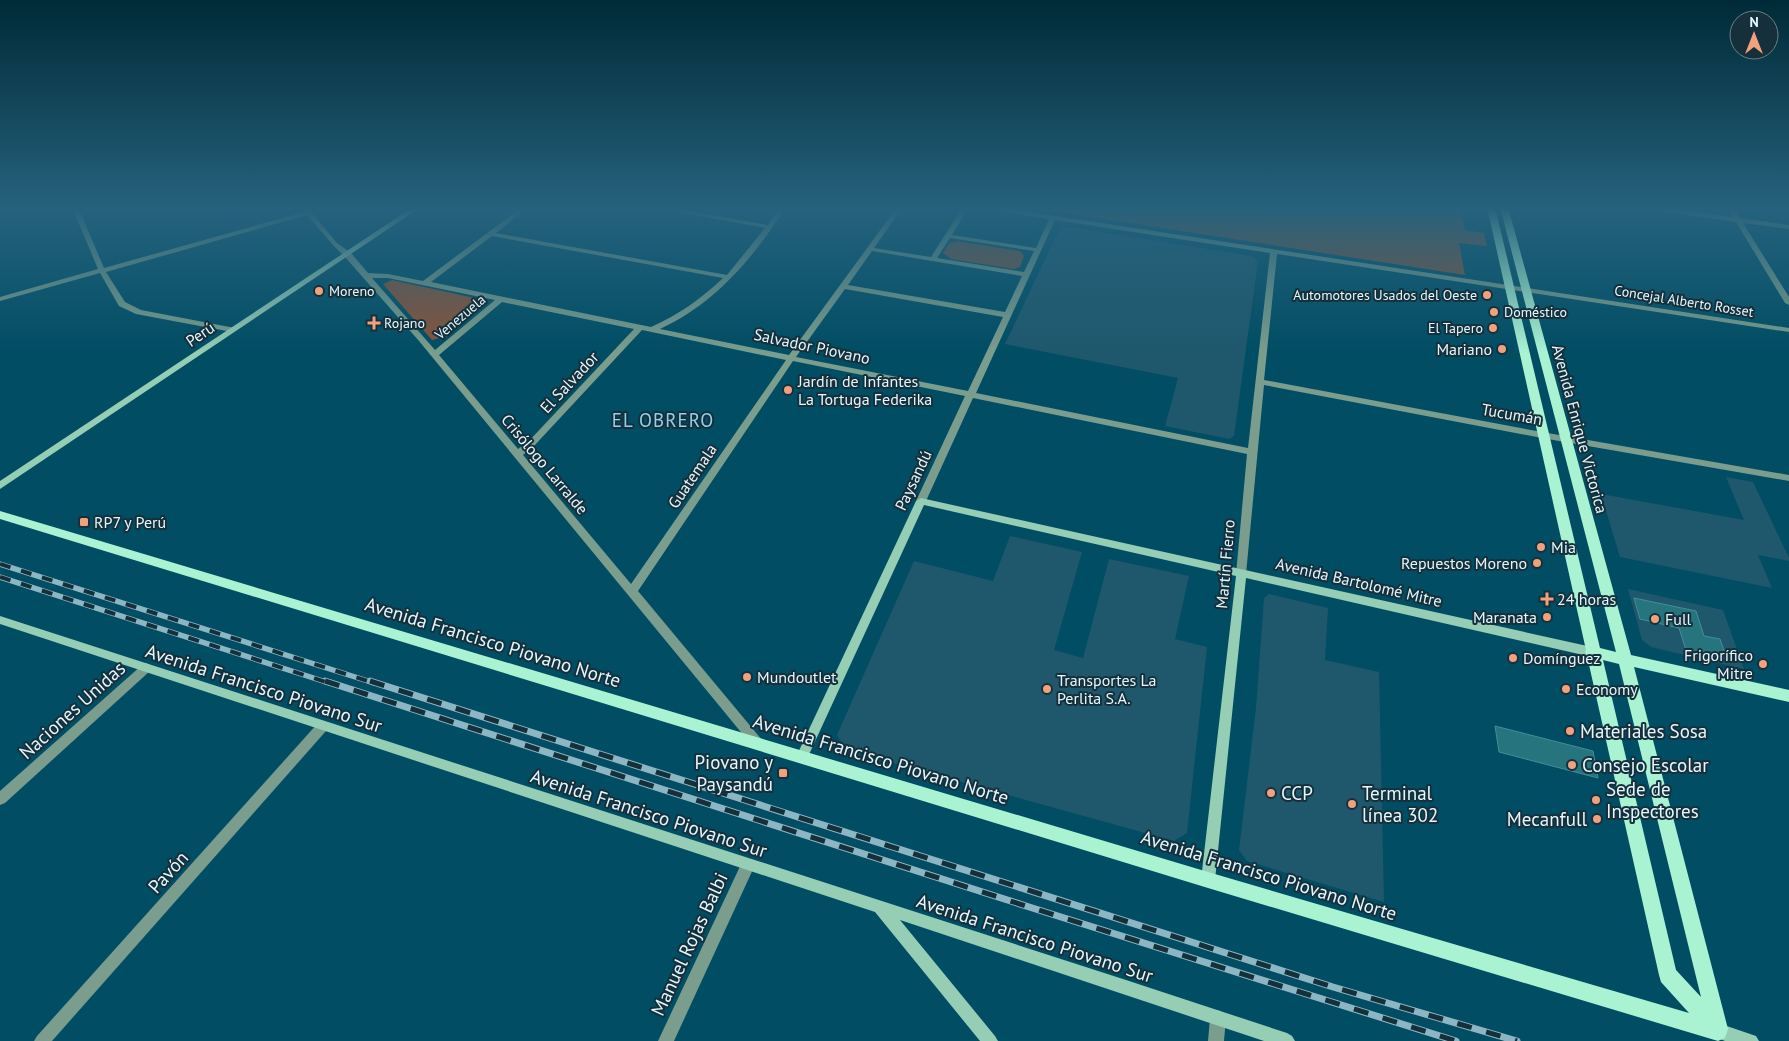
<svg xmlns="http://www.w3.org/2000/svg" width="1789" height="1041" font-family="'PT Sans',sans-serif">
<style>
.built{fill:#1f586d}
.green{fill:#8b5338}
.building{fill:#26747d;stroke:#448e97}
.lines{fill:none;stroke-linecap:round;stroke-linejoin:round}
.street{fill:#7a9d8d;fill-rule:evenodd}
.secondary{fill:#95cdb5;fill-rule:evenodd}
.primary{fill:#a9f3d3;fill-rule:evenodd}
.rail-far1-casing{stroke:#8db6c4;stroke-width:5.5}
.rail-casing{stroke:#8db6c4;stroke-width:7}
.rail-far1{stroke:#15303a;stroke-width:4;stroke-dasharray:11;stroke-linecap:butt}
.rail{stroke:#15303a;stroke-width:5;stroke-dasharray:15;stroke-linecap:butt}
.poi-dot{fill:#f1a17c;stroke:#15303a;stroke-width:2}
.labels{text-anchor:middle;stroke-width:4;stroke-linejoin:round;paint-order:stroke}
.far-poi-label{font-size:14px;fill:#e4f7ff;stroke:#15303a;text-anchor:start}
.far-street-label{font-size:14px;fill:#e4f7ff;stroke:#15303a}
.street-label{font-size:16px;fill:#e4f7ff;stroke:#15303a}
.poi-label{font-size:16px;fill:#e4f7ff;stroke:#15303a;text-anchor:start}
.quarter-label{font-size:19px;letter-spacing:1px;fill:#90d0eb;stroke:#15303a}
.near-street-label{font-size:19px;fill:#e4f7ff;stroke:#15303a}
.near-poi-label{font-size:19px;fill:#e4f7ff;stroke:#15303a;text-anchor:start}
</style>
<rect width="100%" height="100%" fill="#004d64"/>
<!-- built -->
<g class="built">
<path d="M1069,227L1252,256L1258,261L1234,436L1229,439L1165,426L1178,378L1005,344L1059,230Z"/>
<path d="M1726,477L1753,482L1789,558V561L1758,555L1772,588L1620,557L1601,494L1744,520Z"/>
<path d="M1010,536L1082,552L1054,650L1083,658L1109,559L1189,576L1175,639L1207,647L1187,833L1174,841L846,750L837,735L914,561L993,581Z"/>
<path d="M1628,589L1723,610L1744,669L1651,647L1642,640Z"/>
<path d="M1269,594L1328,608L1325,660L1379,672L1384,902L1247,861L1239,850L1256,708L1264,598Z"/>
</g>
<!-- green -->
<g class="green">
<path d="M1027,207H1461L1465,230L1484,233L1487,246L1459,243L1465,275Z"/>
<path d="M958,241L1020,251L1024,256L1020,267L1014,269L951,259L943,253L949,243Z"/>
<path d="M392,280L484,300L486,301L447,336L432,340L383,284Z"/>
</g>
<!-- building -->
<g class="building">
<path d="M1634,598L1696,611L1704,636L1720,639L1727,659L1686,650L1679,628L1640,619Z"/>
<path d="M1495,726L1593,751L1598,778L1499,752Z"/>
</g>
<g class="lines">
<!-- street -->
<g class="street">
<path d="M72,207H78L104,268L304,212L300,207H307L337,243L351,253L368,273L388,274L423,281L522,207H529L496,233L727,275L765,228L649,207H665L768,225L780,207H786C753,258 716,303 660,329L789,355L897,207H903L874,248L931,257L963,207H969L952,235L1036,248L1049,219L983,209L980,207H997L1789,328V332L1277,254L1264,380L1542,432L1789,475V481L1542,438L1264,385L1246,574L1245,577H1237L1236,574L1247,454L973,398L926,501L921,504L916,501L965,396L793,361L638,591L762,740L764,744L762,748L758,749L754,748L419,341L345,257L333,245L307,215L106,272L125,302L141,310L235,328L236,330L232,332L136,314L119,306L100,273L0,301V297L98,269ZM1055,220L1270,253L1248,448L976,393ZM492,236L723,278C701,299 678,315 651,327L431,282ZM950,238L1034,251L1024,272L937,258ZM872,251L1022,276L1005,312L848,285ZM372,278H388L495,300L435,350ZM845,289L1003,317L968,391L796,357ZM502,302L634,329L528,442L518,449L439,355ZM642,330L786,360L631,584L523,455L534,446Z"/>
<path d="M1641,207H1660L1733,217L1727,207H1733L1740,218L1789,225V229L1743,223L1789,297V305L1785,303L1736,222L1644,209Z"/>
<path d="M146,663L150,665L152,668L150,671L5,803L0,805V791L142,665Z"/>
<path d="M322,722L326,723L328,727L326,731L52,1041H34L37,1036L318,723Z"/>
<path d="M748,859L753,860L755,865L674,1041H658L743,860Z"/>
<path d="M1218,1010L1223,1013L1226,1018L1224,1041H1208L1210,1018L1213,1013Z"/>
</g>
<!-- secondary -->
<g class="secondary">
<path d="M413,207H421L0,489V481Z"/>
<path d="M921,498L1592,647L1596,649L1598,652L1596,655L1592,657L1246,578L1215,880L1213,885L1208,887L1203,885L1201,880L1236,576L924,505L806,761L802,762L798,761L796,757L916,501Z"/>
<path d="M0,616L1126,980L1287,1033L1292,1036L1295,1041H1264L900,920L995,1036L998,1041H980L875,912L0,624Z"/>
<path d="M1718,1023L1756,1036L1759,1041H1725L1713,1036L1710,1031L1713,1026Z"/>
</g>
<!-- primary -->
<path class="primary" d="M1487,207H1495L1600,648L1616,652L1500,207H1508L1631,655L1789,690V702L1634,667L1728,1029L1725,1038L1718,1041L1208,888L0,519V511L1208,872L1689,1013L1661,982L1659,975L1587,656L1585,652L1586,650ZM1603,660L1619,664L1701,997L1676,970Z"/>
<!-- rail-far1 casing -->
<g class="rail-far1-casing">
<g id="rail-far1">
<path d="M0,564L374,683"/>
<path d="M0,577L329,683"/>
</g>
</g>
<!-- rail casing -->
<g class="rail-casing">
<g id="rail">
<path d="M325,681L1026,906L1456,1041"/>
<path d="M370,681L1333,987L1517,1041"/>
</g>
</g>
<!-- rail-far1 -->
<use href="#rail-far1" class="rail-far1"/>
<!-- rail -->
<use href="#rail" class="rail"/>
</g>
<!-- sky -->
<linearGradient id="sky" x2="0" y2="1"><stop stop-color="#002a37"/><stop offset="0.59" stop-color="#26627d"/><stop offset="1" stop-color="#26627d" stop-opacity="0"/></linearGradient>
<rect width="1789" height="353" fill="url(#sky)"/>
<!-- markers -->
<g class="poi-dot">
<circle cx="319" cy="291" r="5"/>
<circle cx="1487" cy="295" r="5"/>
<circle cx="1494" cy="312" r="5"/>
<path d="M371.5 315.5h5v5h5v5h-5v5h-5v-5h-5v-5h5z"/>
<circle cx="1493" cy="328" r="5"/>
<circle cx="1502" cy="349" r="5"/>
<circle cx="788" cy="390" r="5"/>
<rect x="79" y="517" width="10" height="10" rx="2.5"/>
<circle cx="1541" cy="547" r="5"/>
<circle cx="1537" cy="563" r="5"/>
<path d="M1544.5 591.5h5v5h5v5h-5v5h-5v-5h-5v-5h5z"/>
<circle cx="1547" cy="617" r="5"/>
<circle cx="1655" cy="619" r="5"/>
<circle cx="1513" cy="658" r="5"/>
<circle cx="1763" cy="664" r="5"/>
<circle cx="747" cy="677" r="5"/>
<circle cx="1047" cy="689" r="5"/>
<circle cx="1566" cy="689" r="5"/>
<circle cx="1570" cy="731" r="5"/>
<circle cx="1572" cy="765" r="5"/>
<rect x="778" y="768" width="10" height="10" rx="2.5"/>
<circle cx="1271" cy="793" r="5"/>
<circle cx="1596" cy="800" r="5"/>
<circle cx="1352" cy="804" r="5"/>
<circle cx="1597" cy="819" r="5"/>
</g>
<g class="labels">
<!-- far-poi labels -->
<g class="far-poi-label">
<text x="329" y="296">Moreno</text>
<text x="1477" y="300" text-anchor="end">Automotores Usados del Oeste</text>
<text x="1504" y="317">Doméstico</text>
<text x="384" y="328">Rojano</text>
<text x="1483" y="333" text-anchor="end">El Tapero</text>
</g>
<!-- far-street labels -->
<g class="far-street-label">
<text transform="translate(1684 301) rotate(9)" y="5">Concejal Alberto Rosset</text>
<text transform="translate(460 317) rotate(-40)" y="5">Venezuela</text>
</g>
<!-- street labels -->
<g class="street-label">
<text transform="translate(200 334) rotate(-34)" y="6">Perú</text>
<text transform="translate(812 346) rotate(12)" y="6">Salvador Piovano</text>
<text transform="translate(569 382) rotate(-47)" y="6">El Salvador</text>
<text transform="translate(1512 414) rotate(10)" y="6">Tucumán</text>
<text transform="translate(1580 429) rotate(75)" y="6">Avenida Enrique Victorica</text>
<text transform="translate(545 464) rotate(50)" y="6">Crisólogo Larralde</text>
<text transform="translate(692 476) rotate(-56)" y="6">Guatemala</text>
<text transform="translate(913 480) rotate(-65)" y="6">Paysandú</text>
<text transform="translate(1225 564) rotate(-85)" y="6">Martín Fierro</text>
<text transform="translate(1359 582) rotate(13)" y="6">Avenida Bartolomé Mitre</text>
</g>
<!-- poi labels -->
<g class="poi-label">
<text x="1492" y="355" text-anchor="end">Mariano</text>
<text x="798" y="387">Jardín de Infantes<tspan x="798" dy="18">La Tortuga Federika</tspan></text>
<text x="94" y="528">RP7 y Perú</text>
<text x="1551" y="553">Mia</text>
<text x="1527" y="569" text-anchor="end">Repuestos Moreno</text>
<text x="1557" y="605">24 horas</text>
<text x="1537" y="623" text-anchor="end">Maranata</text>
<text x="1665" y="625">Full</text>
<text x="1753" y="661" text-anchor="end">Frigorífico<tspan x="1753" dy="18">Mitre</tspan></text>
<text x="1523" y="664">Domínguez</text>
<text x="757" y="683">Mundoutlet</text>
<text x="1057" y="686">Transportes La<tspan x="1057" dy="18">Perlita S.A.</tspan></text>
<text x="1576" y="695">Economy</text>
</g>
<!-- quarter labels -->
<g class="quarter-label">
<text x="663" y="427">EL OBRERO</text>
</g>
<!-- near-street labels -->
<g class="near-street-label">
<text transform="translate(493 642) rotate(17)" y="7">Avenida Francisco Piovano Norte</text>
<text transform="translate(264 688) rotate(18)" y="7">Avenida Francisco Piovano Sur</text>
<text transform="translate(72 710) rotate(-42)" y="7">Naciones Unidas</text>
<text transform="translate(881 759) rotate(17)" y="7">Avenida Francisco Piovano Norte</text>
<text transform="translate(649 813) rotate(18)" y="7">Avenida Francisco Piovano Sur</text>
<text transform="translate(168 872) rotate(-48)" y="7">Pavón</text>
<text transform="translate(1269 875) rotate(17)" y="7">Avenida Francisco Piovano Norte</text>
<text transform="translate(1035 938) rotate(18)" y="7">Avenida Francisco Piovano Sur</text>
<text transform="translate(689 944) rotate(-65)" y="7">Manuel Rojas Balbi</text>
</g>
<!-- near-poi labels -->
<g class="near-poi-label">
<text x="1580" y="738">Materiales Sosa</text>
<text x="773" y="769" text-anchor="end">Piovano y<tspan x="773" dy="22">Paysandú</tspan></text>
<text x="1582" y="772">Consejo Escolar</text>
<text x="1606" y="796">Sede de<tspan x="1606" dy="22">Inspectores</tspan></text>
<text x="1281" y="800">CCP</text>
<text x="1362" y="800">Terminal<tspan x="1362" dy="22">línea 302</tspan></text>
<text x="1587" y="826" text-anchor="end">Mecanfull</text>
</g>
</g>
<!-- north arrow -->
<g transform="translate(1754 35)"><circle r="24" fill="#15303a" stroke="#688089"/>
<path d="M0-4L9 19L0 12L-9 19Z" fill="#f1a17c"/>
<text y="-8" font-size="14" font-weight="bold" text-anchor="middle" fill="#e4f7ff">N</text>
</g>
</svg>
